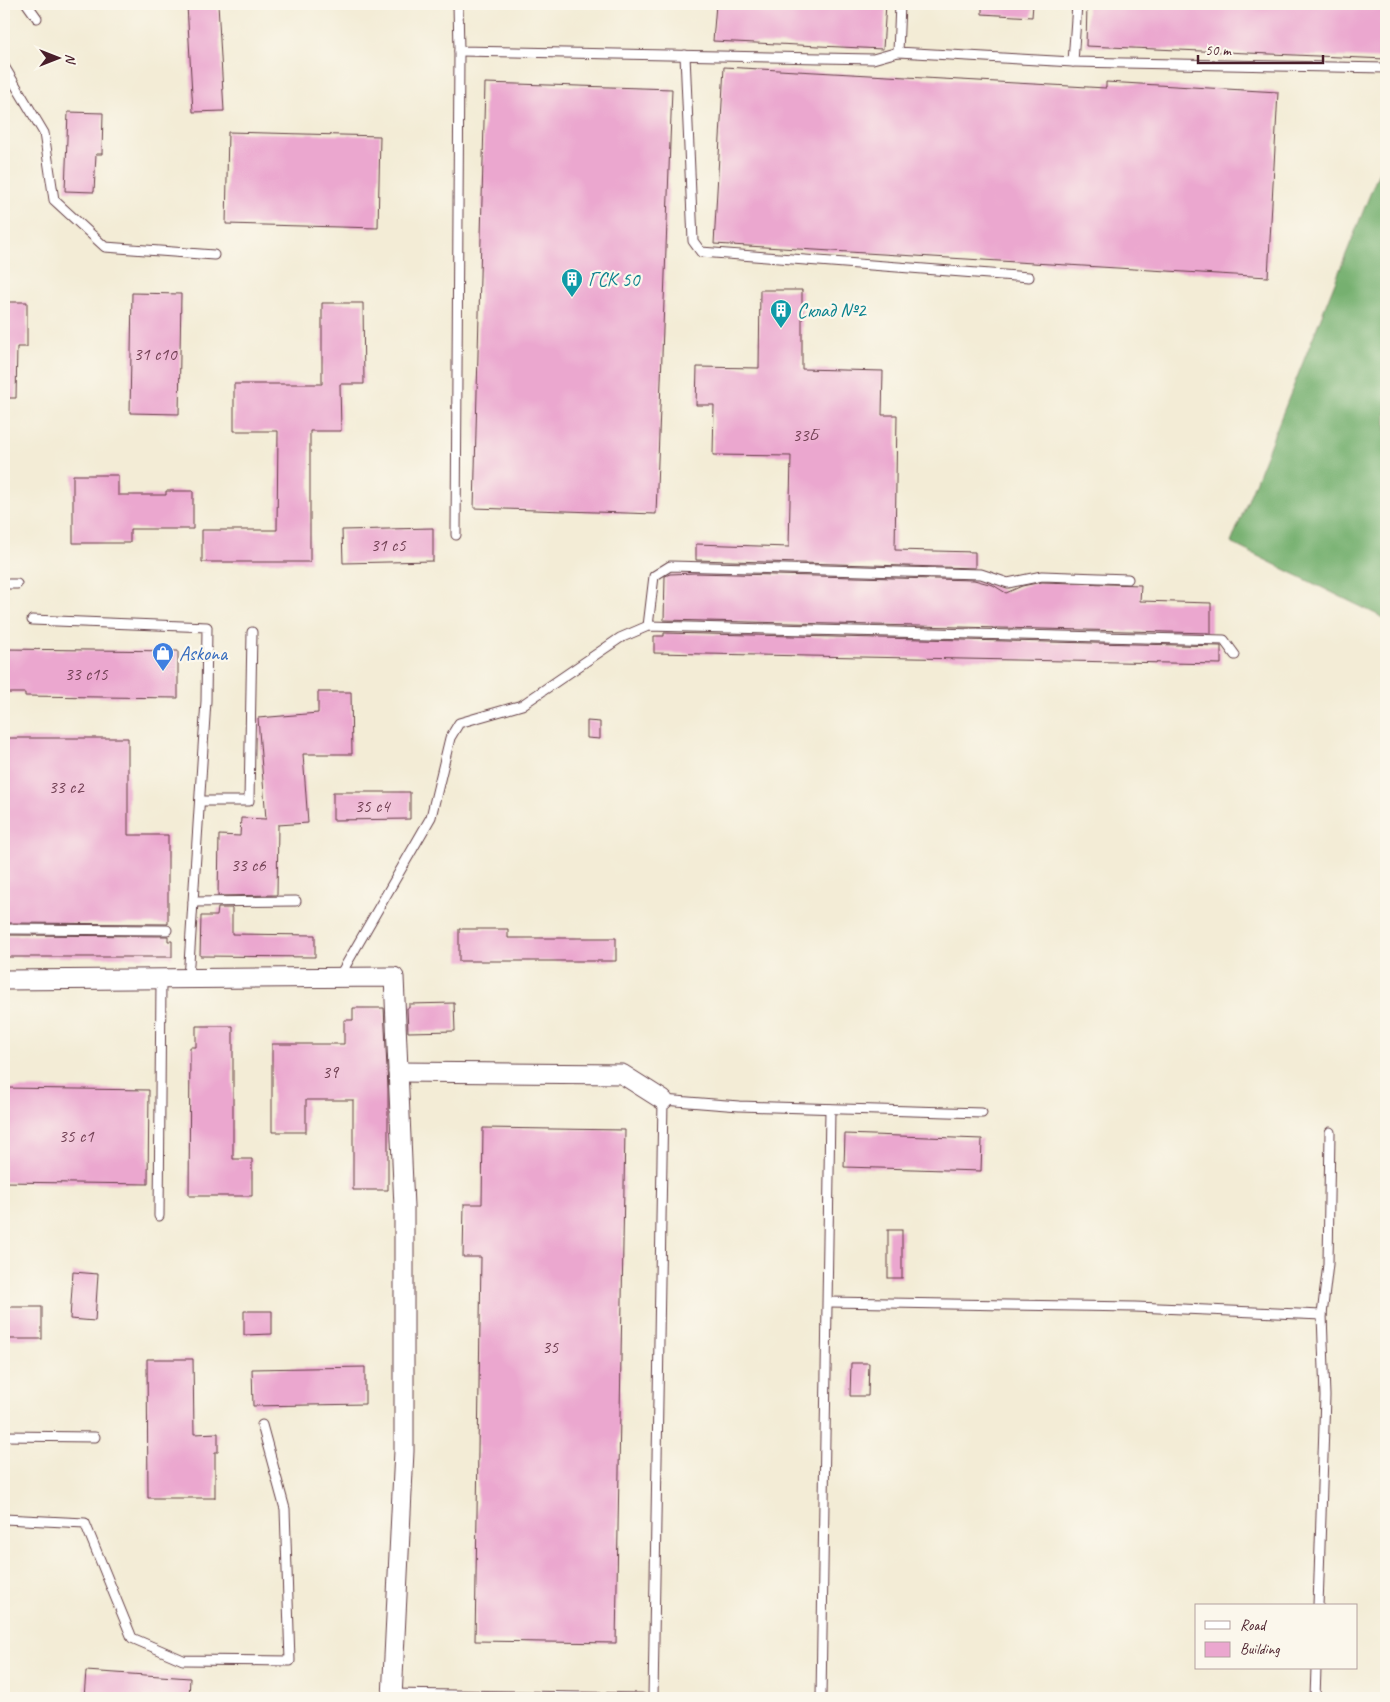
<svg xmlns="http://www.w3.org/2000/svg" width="1390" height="1702" font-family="Caveat,sans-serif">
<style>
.forest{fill:#76b06f;stroke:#60684d}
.building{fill:#eba7cf}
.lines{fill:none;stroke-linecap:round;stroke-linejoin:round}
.lane-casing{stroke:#633e45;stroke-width:11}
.street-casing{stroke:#633e45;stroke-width:21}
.lane{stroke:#fff;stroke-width:9}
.street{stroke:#fff;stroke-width:19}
.labels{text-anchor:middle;stroke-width:4.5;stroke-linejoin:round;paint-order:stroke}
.number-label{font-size:18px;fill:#724154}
.culture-label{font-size:20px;fill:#0d838f;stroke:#fbf7ec;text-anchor:start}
.shop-label{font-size:20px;fill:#366cbe;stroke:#fbf7ec;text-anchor:start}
</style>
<rect width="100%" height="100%" fill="#fbf7ec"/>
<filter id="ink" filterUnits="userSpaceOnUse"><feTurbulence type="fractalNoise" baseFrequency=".02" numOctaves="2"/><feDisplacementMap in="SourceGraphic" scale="10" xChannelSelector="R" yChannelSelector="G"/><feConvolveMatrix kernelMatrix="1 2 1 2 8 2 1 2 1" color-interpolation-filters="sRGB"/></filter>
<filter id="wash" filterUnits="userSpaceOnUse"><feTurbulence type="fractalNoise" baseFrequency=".0096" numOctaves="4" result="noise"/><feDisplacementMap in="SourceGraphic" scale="20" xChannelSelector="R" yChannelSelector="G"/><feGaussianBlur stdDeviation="1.12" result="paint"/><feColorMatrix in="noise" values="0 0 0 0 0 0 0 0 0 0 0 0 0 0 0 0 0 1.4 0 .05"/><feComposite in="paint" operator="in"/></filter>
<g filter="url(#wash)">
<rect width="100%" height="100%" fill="#f3ecd6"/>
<!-- forest -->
<path class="forest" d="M1386,154V619L1231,543Z"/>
<g id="blocks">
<!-- building -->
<g class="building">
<path d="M218,4L224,111L193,112L187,5Z"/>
<path d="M716,4H886L883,49L713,41Z"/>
<path d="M982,4H1033L1032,17L982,14Z"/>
<path d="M1087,4H1386V59L1086,46Z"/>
<path d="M724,67L1106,88V82L1278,92L1268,277L714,244Z"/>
<path d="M485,83L672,89L656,514L474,508Z"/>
<path d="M68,112L103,113L102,154H96L94,192L65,191Z"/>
<path d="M228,132L380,136L378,228L226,224Z"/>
<path d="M760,290H802V369L883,371L882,415H897L895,550L975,552V568L696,560V544L789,547L791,456L713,455L714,405H696L697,367L759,368Z"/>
<path d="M132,293L181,294L179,414L130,413Z"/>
<path d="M4,302H27V347H17L16,398H4Z"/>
<path d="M322,303H363L364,384H340L341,431H310V562H202V530H277L278,431H234V384H322Z"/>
<path d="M73,475H118V495H166V491H193V529H130V543H73Z"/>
<path d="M433,528V561L343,563L342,530Z"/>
<path d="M695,573L974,580L993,585L1006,593L1022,586L1042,582L1141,585L1140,601L1211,603V633L664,620L665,576L670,574Z"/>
<path d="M664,633L1221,646V664L654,653V636H664Z"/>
<path d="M4,649L178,651V698L25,696V693H4Z"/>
<path d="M318,692H351L352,754H303L308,823L278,825L277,895L218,896L219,835L240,836L241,818L266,819L258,718L318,713Z"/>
<path d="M587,721L600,722V739L587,738Z"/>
<path d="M4,738H128V835H168V924L4,923Z"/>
<path d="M333,792H410V819L333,820Z"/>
<path d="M218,908H232V934L315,935V957L200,956L201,916H217Z"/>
<path d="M459,929H508V938H616V961H459Z"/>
<path d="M4,935L168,936V941H172V957H4Z"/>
<path d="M454,1003L455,1031L408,1032L407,1008H409V1004Z"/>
<path d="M353,1008H384L388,1089V1190H353V1100H306V1132H272V1044H344V1020H353Z"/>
<path d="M196,1026H233V1159H252V1196H189L190,1047H196Z"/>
<path d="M4,1088L149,1090L148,1184L4,1182Z"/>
<path d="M483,1128L625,1130L616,1643L475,1641L481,1257H463L464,1204H482Z"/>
<path d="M845,1134L982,1139L981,1171L844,1167Z"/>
<rect x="888" y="1230" width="14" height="48"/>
<path d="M73,1272L98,1274L95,1321L70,1319Z"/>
<rect x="4" y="1307" width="38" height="32"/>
<path d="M244,1311H272V1334L244,1335Z"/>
<path d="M147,1359H193L194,1434L218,1433V1452H215V1498H148Z"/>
<path d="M851,1363H869L868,1396H850Z"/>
<path d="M365,1367V1404L253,1406L252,1369Z"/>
<path d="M86,1671L190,1678L189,1698H84Z"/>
</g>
</g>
</g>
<g filter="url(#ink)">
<use href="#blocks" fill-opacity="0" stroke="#633e45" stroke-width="1"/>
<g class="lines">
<!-- lane casing -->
<g class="lane-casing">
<g id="lane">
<path d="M27,4L37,18"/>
<path d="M458,4L459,51L873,59L898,52"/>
<path d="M900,4L898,52L1073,62"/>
<path d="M1077,4L1073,62L1386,68"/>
<path d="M685,55L693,241L701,252L1029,277"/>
<path d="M4,66L44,133L54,200L105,247L214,255"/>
<path d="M456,535L459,51"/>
<path d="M4,584H17"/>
<path d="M32,620L207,627L206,701L188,979"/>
<path d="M648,626L654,576L670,566L981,574L1008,583L1042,576L1128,579"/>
<path d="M200,801H249L252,632"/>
<path d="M193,902L296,901"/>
<path d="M4,929L167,930"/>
<path d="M339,977L431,817L450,738L459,723L522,705L620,638L648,626L1224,640L1235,655"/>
<path d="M159,1216L161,980"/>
<path d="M829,1302L1135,1307L1322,1315"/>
<path d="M4,1436L95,1437"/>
<path d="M4,1519L85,1523L132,1638L183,1660L290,1661L285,1509L262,1425"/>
<path d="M1318,1606L1325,1396L1322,1315L1328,1264L1330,1132"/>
<path d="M392,1694L642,1698"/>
<path d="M653,1698L663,1100L739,1106L982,1113"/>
<path d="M821,1698L830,1109"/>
<path d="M1315,1698L1316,1668"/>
</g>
</g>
<!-- street casing -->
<g class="street-casing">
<g id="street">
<path d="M4,980L394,977L404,1207V1451L392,1698"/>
<path d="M398,1072L622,1074L663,1100"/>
</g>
</g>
<!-- lane -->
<use href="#lane" class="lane"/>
<!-- street -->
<use href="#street" class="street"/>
</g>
</g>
<!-- icons -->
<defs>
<g id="building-pin" transform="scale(1.125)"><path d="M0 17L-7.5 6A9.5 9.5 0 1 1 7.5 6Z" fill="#0f9aa8" stroke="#fbf7ec"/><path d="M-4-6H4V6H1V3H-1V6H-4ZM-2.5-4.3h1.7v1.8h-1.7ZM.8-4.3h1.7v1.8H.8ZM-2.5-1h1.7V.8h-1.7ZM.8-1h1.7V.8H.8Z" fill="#fff"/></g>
<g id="shop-pin" transform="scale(1.125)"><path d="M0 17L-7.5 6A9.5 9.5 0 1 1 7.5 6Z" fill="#3f7fe0" stroke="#fbf7ec"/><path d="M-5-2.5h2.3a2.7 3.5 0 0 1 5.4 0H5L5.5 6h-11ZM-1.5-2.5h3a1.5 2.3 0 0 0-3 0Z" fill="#fff"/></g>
</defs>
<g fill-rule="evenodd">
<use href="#building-pin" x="572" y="279"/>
<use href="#building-pin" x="781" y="310"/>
<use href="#shop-pin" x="163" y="653"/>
</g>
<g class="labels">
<!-- number labels -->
<g class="number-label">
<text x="155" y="360">31 с10</text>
<text x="805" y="441">33Б</text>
<text x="388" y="551">31 с5</text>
<text x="86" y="680">33 с15</text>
<text x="66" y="793">33 с2</text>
<text x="372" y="812">35 с4</text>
<text x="248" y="871">33 с6</text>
<text x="330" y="1078">39</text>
<text x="76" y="1142">35 с1</text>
<text x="550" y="1353">35</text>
</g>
<!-- culture labels -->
<g class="culture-label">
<text x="588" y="286">ГСК 50</text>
<text x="797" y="317">Склад №2</text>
</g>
<!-- shop labels -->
<g class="shop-label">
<text x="179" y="660">Askona</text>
</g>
</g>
<!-- margin -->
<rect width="1390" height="1702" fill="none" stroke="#fbf7ec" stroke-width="20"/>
<!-- legend -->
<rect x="1195" y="1604" width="162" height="65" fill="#fbf7ec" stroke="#b4a19f"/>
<rect x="1205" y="1621" width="25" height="8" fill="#ffffff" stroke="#b4a19f"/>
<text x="1240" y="1630" font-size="15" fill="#4a1f2b">Road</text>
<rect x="1205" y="1642" width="25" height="15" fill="#eba7cf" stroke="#b4a19f"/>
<text x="1240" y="1654" font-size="15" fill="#4a1f2b">Building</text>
<!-- north arrow -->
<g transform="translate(58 58) rotate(90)" stroke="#fbf7ec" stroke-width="4" paint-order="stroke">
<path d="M0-4L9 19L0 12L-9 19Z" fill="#4a1f2b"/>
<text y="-8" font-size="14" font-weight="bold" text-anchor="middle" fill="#4a1f2b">N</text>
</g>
<!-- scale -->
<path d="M1198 55v8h125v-8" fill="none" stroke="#4a1f2b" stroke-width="2.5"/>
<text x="1205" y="55" font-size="15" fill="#4a1f2b" stroke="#fbf7ec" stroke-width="4" paint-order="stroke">50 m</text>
</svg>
